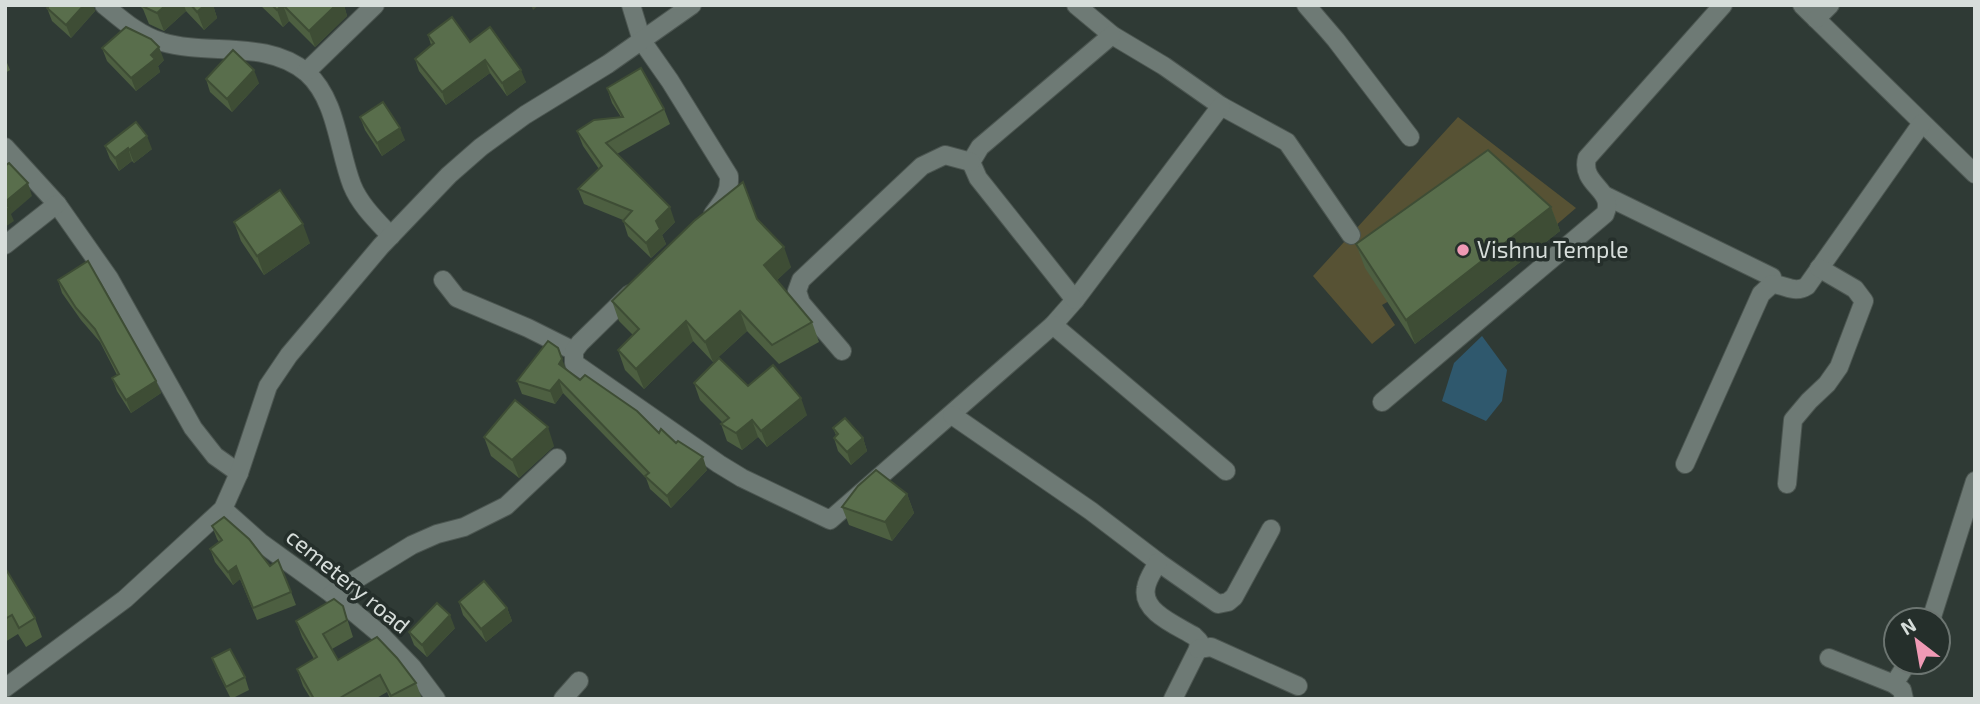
<svg xmlns="http://www.w3.org/2000/svg" width="1980" height="704" font-family="'Exo 2',sans-serif">
<style>
.green{fill:#575234}
.water{fill:#2f586d}
.lines{fill:none;stroke-linecap:round;stroke-linejoin:round}
.minor-casing{stroke:#4c5651;stroke-width:20}
.minor{stroke:#6e7a75;stroke-width:18}
.wall{fill:#4d5f41}
.shaded-wall{fill:#3e4d35}
.building{fill:#596e4c;stroke:#3e4d35;stroke-width:2}
.poi-dot{fill:#f09ab5;stroke:#252f2b;stroke-width:2.5}
.labels{text-anchor:middle;stroke-width:7;stroke-linejoin:round;paint-order:stroke}
.poi-label{font-size:23px;fill:#d6ddda;stroke:#252f2b;text-anchor:start}
.street-label{font-size:23px;fill:#d6ddda;stroke:#252f2b}
</style>
<rect width="100%" height="100%" fill="#2f3a35"/>
<!-- green -->
<path class="green" d="M1458,117L1576,208L1548,232L1414,287L1382,305L1395,325L1372,344L1313,276Z"/>
<!-- water -->
<path class="water" d="M1482,336L1507,370L1502,401L1486,421L1442,401L1454,363Z"/>
<g class="lines">
<!-- minor casing -->
<g class="minor-casing">
<g id="minor">
<path d="M104,5C121,19 140,36 162,42C208,56 268,39 307,73C337,100 338,149 352,185C360,205 377,221 391,236"/>
<path d="M631,5L642,41L670,81L729,176C730,193 723,201 713,214"/>
<path d="M1076,5L1112,35L1164,66L1221,106L1287,142L1351,235"/>
<path d="M1306,5L1336,40L1410,137"/>
<path d="M1802,5L1975,174"/>
<path d="M1816,19L1830,5"/>
<path d="M306,72L375,5"/>
<path d="M5,147L57,204L109,278L193,428L215,456L239,473"/>
<path d="M1606,196L1772,277"/>
<path d="M5,245L57,204"/>
<path d="M443,280L457,298L528,328L574,351"/>
<path d="M630,294L580,343L574,351V363L719,464L742,478L830,520L1053,325L1075,300L1221,106"/>
<path d="M1075,300L978,178L971,162L980,147L1112,35"/>
<path d="M1053,325L1226,471"/>
<path d="M842,351L801,303L797,291L801,280L922,166L945,155L971,162"/>
<path d="M1382,402L1605,214C1616,190 1580,185 1587,158L1723,5"/>
<path d="M952,415L1091,511L1158,562L1218,604L1228,602L1234,597L1271,529"/>
<path d="M1685,464L1761,294L1772,284C1786,285 1795,294 1807,286L1922,123"/>
<path d="M1787,484L1793,420L1809,401L1827,384L1839,367L1864,301L1855,289L1819,268"/>
<path d="M223,509L260,542L332,594L380,634L412,667L436,699"/>
<path d="M1158,562C1154,570 1147,579 1146,588C1141,612 1178,626 1194,636L1199,641L1198,649L1173,699"/>
<path d="M332,594L412,545L437,534L464,527L506,506L557,458"/>
<path d="M1931,620L1975,481"/>
<path d="M1198,649L1211,647L1298,686"/>
<path d="M1829,658L1894,684L1902,690L1904,699"/>
<path d="M1894,684L1908,662"/>
<path d="M5,688L125,599L223,509L239,473L268,386L289,355L381,246L449,175L481,147L525,115L608,64L692,5"/>
<path d="M563,699L579,681"/>
</g>
</g>
<!-- minor -->
<use href="#minor" class="minor"/>
</g>
<!-- wall -->
<g class="wall">
<path d="M50,5H93L95,11L71,38L52,21L47,8Z"/>
<path d="M139,5H213L217,18L204,30L186,11L164,31L149,24L143,9Z"/>
<path d="M260,5H344L347,16L315,47L289,21L283,27Z"/>
<path d="M428,35L470,42L526,82L507,96L490,73L446,105L419,71L415,59L431,45Z"/>
<path d="M102,48L164,60L158,66L160,72L136,91L107,61Z"/>
<path d="M5,58L10,70L5,73Z"/>
<path d="M206,79L259,83L232,112L210,92Z"/>
<path d="M607,88L664,109L670,124L617,154L675,222L662,235L666,244L651,258L628,236L623,220L584,204L578,189L599,169L583,146L577,131L621,117L612,103Z"/>
<path d="M360,117L405,140L382,156L365,130Z"/>
<path d="M105,146L152,149L134,163L132,161L119,171L110,159Z"/>
<path d="M1551,207L1560,231L1415,344L1365,268L1356,244Z"/>
<path d="M757,219L791,267L777,280L812,322L819,342L779,364L747,331L713,362L693,341L644,389L625,370L618,350L633,335L619,321L612,301Z"/>
<path d="M234,222L310,243L264,275L241,241Z"/>
<path d="M58,280L156,381L161,393L131,413L117,391L112,378L117,375L100,342L81,320L62,293Z"/>
<path d="M566,369L580,380L659,433L707,470L671,508L650,489L646,478L563,393L555,404L522,394L517,381Z"/>
<path d="M694,383L748,386L807,415L767,447L758,437L742,450L727,441L721,424L723,423L700,400Z"/>
<path d="M833,428L863,438L867,451L851,465L838,451L834,438L836,435Z"/>
<path d="M484,437L554,446L519,478L491,456Z"/>
<path d="M907,494L914,513L892,541L849,525L842,507Z"/>
<path d="M212,526L270,566L291,592L296,605L257,620L240,579L233,585L215,562L210,549L219,542L217,539Z"/>
<path d="M5,572L35,618L42,637L26,647L18,634L5,642Z"/>
<path d="M459,602L507,608L512,621L486,642L463,615Z"/>
<path d="M343,606L353,637L332,649L338,660L416,683L422,699H390L387,692L375,699H311L303,686L297,669L314,659L302,637L296,621Z"/>
<path d="M455,628L427,657L414,645L409,632Z"/>
<path d="M212,658L245,677L249,690L231,699L217,671Z"/>
</g>
<!-- shaded-wall -->
<g class="shaded-wall">
<path d="M84,5H93L95,11L71,38L66,25Z"/>
<path d="M166,5H184L186,11L164,31L157,13Z"/>
<path d="M205,5H213L217,18L204,30L197,12Z"/>
<path d="M283,5L289,21L283,27L277,10Z"/>
<path d="M336,5H344L347,16L315,47L309,31Z"/>
<path d="M531,5H539L533,10Z"/>
<path d="M159,47L164,60L158,66L160,72L136,91L131,78Z"/>
<path d="M485,60L490,73L446,105L442,92Z"/>
<path d="M254,70L259,83L232,112L227,99Z"/>
<path d="M521,70L526,82L507,96L502,83Z"/>
<path d="M400,128L405,140L382,156L377,143Z"/>
<path d="M147,136L152,149L134,163L129,150Z"/>
<path d="M128,148L132,161L119,171L115,158Z"/>
<path d="M28,183L32,196L11,214L14,221L5,227V202Z"/>
<path d="M670,207L675,222L662,235L666,244L651,258L646,243L656,221Z"/>
<path d="M1551,207L1560,231L1415,344L1406,320Z"/>
<path d="M303,224L310,243L264,275L257,256Z"/>
<path d="M784,247L791,267L772,285L764,265Z"/>
<path d="M740,311L747,331L713,362L705,342Z"/>
<path d="M686,321L693,341L644,389L636,369Z"/>
<path d="M562,359L567,372L559,364Z"/>
<path d="M559,380L563,393L555,404L550,391Z"/>
<path d="M156,381L161,393L131,413L126,400Z"/>
<path d="M801,398L807,415L767,447L761,431Z"/>
<path d="M752,420L758,437L742,450L736,433Z"/>
<path d="M548,427L554,446L519,478L512,460Z"/>
<path d="M863,438L867,451L851,465L847,452Z"/>
<path d="M703,457L707,470L671,508L667,496Z"/>
<path d="M907,494L914,513L892,541L885,522Z"/>
<path d="M236,566L240,579L233,585L228,572Z"/>
<path d="M507,608L512,621L486,642L481,629Z"/>
<path d="M450,615L455,628L427,657L422,645Z"/>
</g>
<!-- building -->
<g class="building">
<path d="M50,5H84L66,25L47,8Z"/>
<path d="M143,5H166L157,13L142,6Z"/>
<path d="M191,5H205L197,12Z"/>
<path d="M272,5H282L277,10Z"/>
<path d="M283,5H336L309,31Z"/>
<path d="M452,17L470,42L490,27L521,70L502,83L485,60L442,92L415,59L434,43L428,35Z"/>
<path d="M126,27L151,39L159,47L151,55L155,59L131,78L102,48Z"/>
<path d="M233,50L254,70L227,99L206,79Z"/>
<path d="M641,68L664,109L606,143L670,207L656,221L660,229L646,243L623,221L632,211L578,189L602,166L577,131L594,120L623,117L607,88Z"/>
<path d="M383,102L400,128L377,143L360,117Z"/>
<path d="M136,122L147,136L129,150L128,148L115,158L105,146Z"/>
<path d="M1488,150L1551,207L1406,320L1356,244Z"/>
<path d="M9,163L28,183L5,202V166Z"/>
<path d="M743,182L757,219L784,247L764,265L812,322L772,345L740,311L705,342L686,321L636,369L618,350L639,329L612,301L694,221Z"/>
<path d="M280,190L303,224L257,256L234,222Z"/>
<path d="M5,203L9,208L5,211Z"/>
<path d="M88,261L156,381L126,400L112,378L119,374L95,329L76,308L58,280Z"/>
<path d="M548,341L558,348L562,359L559,364L580,380L585,375L637,411L659,433L661,429L676,443L678,441L703,457L667,496L645,476L649,473L559,380L550,391L517,381Z"/>
<path d="M719,358L748,386L773,365L801,398L761,431L752,420L736,433L721,424L729,418L694,383Z"/>
<path d="M515,400L548,427L512,460L484,437Z"/>
<path d="M845,418L863,438L847,452L834,438L838,434L833,428Z"/>
<path d="M876,470L907,494L885,522L842,507L858,486Z"/>
<path d="M224,517L249,539L270,566L278,560L291,592L253,608L236,566L228,572L210,549L222,540L212,526Z"/>
<path d="M7,571L35,618L19,628L12,615L5,619V572Z"/>
<path d="M484,581L507,608L481,629L459,602Z"/>
<path d="M334,599L343,606L347,620L323,634L338,660L377,637L397,658L416,683L391,696L380,675L338,699H314L297,669L317,657L296,621Z"/>
<path d="M437,603L450,615L422,645L409,632Z"/>
<path d="M230,649L245,677L226,687L212,658Z"/>
</g>
<!-- markers -->
<circle class="poi-dot" cx="1463" cy="250" r="7"/>
<g class="labels">
<!-- poi labels -->
<g class="poi-label">
<text x="1477" y="258">Vishnu Temple</text>
</g>
<!-- street labels -->
<g class="street-label">
<text transform="translate(348 581) rotate(39)" y="8">cemetery road</text>
</g>
</g>
<!-- border -->
<rect width="1980" height="704" fill="none" stroke="#d6ddda" stroke-width="14"/>
<!-- north arrow -->
<g transform="translate(1917 641) rotate(329)"><circle r="33" fill="#252f2b" stroke="#6c7571" stroke-width="2"/>
<path d="M0-5L12 26L0 18L-12 26Z" fill="#f09ab5"/>
<text y="-10" font-size="19" font-weight="bold" text-anchor="middle" fill="#d6ddda">N</text>
</g>
</svg>
